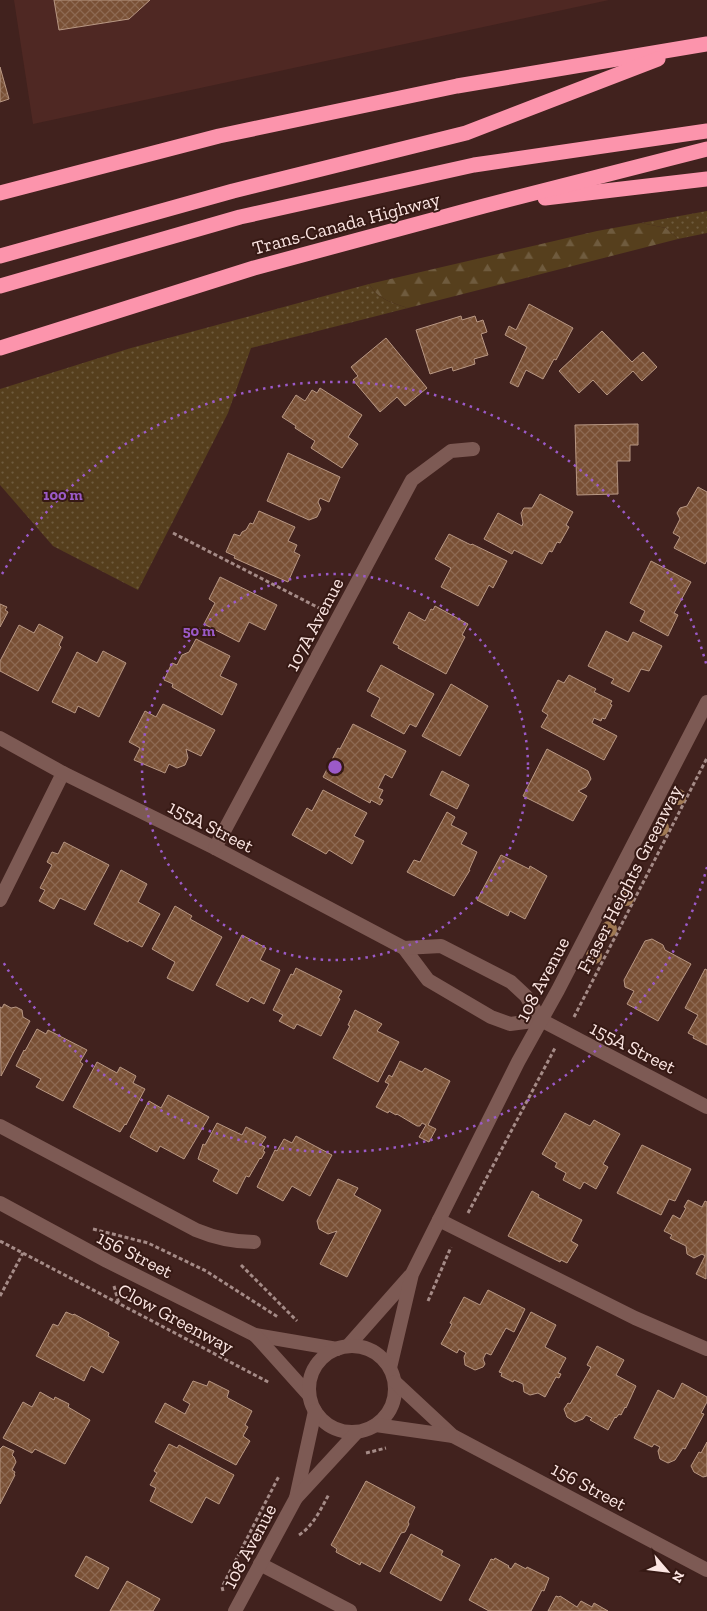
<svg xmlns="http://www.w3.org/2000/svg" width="707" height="1611" font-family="'Zilla Slab',serif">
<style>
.built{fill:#4f2823}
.grass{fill:url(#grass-dots)}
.forest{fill:url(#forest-firs)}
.building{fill:url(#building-cross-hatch);stroke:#b89783}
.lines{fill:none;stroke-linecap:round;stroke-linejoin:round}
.path{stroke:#a58b87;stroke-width:3;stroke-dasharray:4 2.5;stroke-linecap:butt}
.service{stroke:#7d5a54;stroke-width:14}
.minor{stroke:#7d5a54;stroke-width:14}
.tertiary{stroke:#7d5a54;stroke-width:14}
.motorway{stroke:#fc94ac;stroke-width:15}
.tree{fill:#a07953}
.ring{fill:none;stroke:#9b5ac8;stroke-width:2.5;stroke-dasharray:2.5 5}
.labels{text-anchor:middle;stroke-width:4;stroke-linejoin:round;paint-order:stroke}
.street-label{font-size:19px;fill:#fbe5e2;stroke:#361914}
.centre{fill:#9b5ac8;stroke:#361914;stroke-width:2.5}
.ring-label{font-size:15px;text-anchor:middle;font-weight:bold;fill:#9b5ac8;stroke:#361914;stroke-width:4;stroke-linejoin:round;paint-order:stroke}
</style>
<defs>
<pattern id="grass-dots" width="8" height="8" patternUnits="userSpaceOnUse" patternTransform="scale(1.25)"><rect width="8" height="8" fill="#563f1d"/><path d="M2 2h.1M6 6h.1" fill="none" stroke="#6f5b3e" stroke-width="1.8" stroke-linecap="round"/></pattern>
<pattern id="forest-firs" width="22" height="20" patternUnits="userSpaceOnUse" patternTransform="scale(1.25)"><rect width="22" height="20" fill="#563f1d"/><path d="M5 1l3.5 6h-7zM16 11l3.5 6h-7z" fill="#6f5b3e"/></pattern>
<pattern id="building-cross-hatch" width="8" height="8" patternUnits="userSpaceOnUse" patternTransform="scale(1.25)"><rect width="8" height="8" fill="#795035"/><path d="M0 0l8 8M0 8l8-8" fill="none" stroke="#8d6952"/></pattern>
</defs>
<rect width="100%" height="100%" fill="#41221e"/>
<!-- built -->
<path class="built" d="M14,0H609L33,124Z"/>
<!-- grass -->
<g class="grass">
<path d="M707,211V233L678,239L666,228L641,223Z"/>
<path d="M369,284C379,300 391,302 408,308L251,348L228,413L138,590L53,546L0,485V389L131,348Z"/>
</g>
<!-- forest -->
<path class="forest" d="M641,223L666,228L678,239L408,308C391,302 379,300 369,284L597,231Z"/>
<!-- building -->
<g class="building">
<path d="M54,0H150L129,19L59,30Z"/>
<path d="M0,67L9,99L0,102Z"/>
<path d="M529,304L573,328L556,360L554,359L543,379L526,370L518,387L510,383L527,347L505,335L509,326L516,330Z"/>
<path d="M461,316L462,320L475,316L477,322L483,320L487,332L481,334L488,355L474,359L475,364L453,371L452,367L430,374L416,330Z"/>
<path d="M602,331L632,362L643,352L657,367L642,381L633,371L607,395L593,380L579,393L559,371Z"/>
<path d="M386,338L427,388L405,406L397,397L380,412L353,380L358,376L351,367Z"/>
<path d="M320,388L362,415L348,437L358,444L342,468L311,448L315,441L295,428L296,426L282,417L296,395L305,401L312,390L317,393Z"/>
<path d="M638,424V445H630V461H617L618,494L577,495L575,425Z"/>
<path d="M288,453L340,477L329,502L320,498L318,502L321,509L317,517L309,520L267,501Z"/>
<path d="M698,487L707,492V560L705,564L674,548L680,537L673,533L680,519L677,513L680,508L687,506Z"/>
<path d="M540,494L573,512L566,525L569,527L560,543L557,542L552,552L549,551L542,564L514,550L512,554L484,539L498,513L522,526L523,523L521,513L524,508H532Z"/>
<path d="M259,511L295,527L288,541L297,545L294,552L300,555L288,582L234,558L235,556L226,552L234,534L240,536L242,532L246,530L250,523L253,524Z"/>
<path d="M449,534L471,545L472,544L507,561L493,588L489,585L478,606L441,587L451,568L435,559Z"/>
<path d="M651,561L691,582L674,613L678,615L668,636L640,621L645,611L630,603Z"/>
<path d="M220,577L277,605L265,630L249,622L239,642L204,624L215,603L209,599Z"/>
<path d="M0,604L7,607L5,610L8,612L0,627Z"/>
<path d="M435,606L468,624L462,635L465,637L446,674L398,648L399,646L393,643L409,612L425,621L431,609L433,610Z"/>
<path d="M39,624L63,637L59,645L61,647L38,691L0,671V661L19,625L34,633Z"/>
<path d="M606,631L628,642L633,632L662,646L649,671L641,669L629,692L611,683L614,679L588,666Z"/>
<path d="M196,639L230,656L220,676L237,684L222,715L172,687L173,684L164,680L172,663L177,665L182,655L189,652Z"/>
<path d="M103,651L126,663L99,717L78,706L75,713L52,702L77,652L97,663Z"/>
<path d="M381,665L434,694L416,727L410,724L404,734L371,716L380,698L367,691Z"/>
<path d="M569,675L596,689L594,692L612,701L610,704L612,705L605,719L602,718L601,721L594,718L592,723L617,736L604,760L541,727L548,715L542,711L558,680L564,683Z"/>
<path d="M451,684L488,706L460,756L422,736Z"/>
<path d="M163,704L215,730L201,756L186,749L188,758L185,765L177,768L169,764L165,773L134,760L140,748L129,742L145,711L156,717Z"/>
<path d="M353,724L406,751L392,778L385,774L378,788L383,790L379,798L383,800L380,805L371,800L370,803L323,777L338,748L340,749Z"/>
<path d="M547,749L588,771L591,779L586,787L578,791L587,796L573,821L523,796Z"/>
<path d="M442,771L469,785L457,809L430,795Z"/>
<path d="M323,790L367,813L354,836L364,841L352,864L329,850L326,854L292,835L307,808L312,811Z"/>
<path d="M447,812L455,817L451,825L467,833L461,844L477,852L469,870H470L454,896L407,872L414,860L420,862Z"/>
<path d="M64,842L109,865L85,910L60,898L54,909L39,901L45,890L40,888L52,865L47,862L52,852L58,854Z"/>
<path d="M501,855L529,869L530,866L547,876L525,919L510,911L508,916L477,900Z"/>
<path d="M121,870L147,884L138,902L160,914L142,947L129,940L128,942L94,924Z"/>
<path d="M175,906L192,916L190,919L222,937L193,991L167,978L175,962L152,949Z"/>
<path d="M242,935L266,948L260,960L280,970L264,1004L251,997L248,1002L216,985Z"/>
<path d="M652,939L663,945L665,950L691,964L658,1021L627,1004L634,991L625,987L624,980L645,941Z"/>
<path d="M296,968L342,991L338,998L340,999L321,1036L297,1024L294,1029L279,1021L283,1015L273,1010L291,974L293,975Z"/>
<path d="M705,969L707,970V1045L693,1038L694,1036L688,1033L698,1015L685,1008Z"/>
<path d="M4,1004L11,1008L16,1007L22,1010L23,1017L30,1021L1,1076L0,1007L2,1008Z"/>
<path d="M355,1010L382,1024L377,1031L399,1042L378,1082L333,1058L350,1026L348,1025Z"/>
<path d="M37,1029L46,1034L48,1030L87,1050L80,1062L83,1064L63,1101L36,1087L41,1079L16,1066L24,1050L25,1051Z"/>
<path d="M400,1061L422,1072L425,1068L450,1081L428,1125L436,1129L429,1142L419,1137L426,1125L422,1123L420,1126H417L397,1114L396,1115L389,1111L388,1113L376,1107L389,1084L385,1082L389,1075L392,1077Z"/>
<path d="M97,1062L117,1073L120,1067L136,1076L133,1083L145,1089L126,1125L125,1124L120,1132L73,1107Z"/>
<path d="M168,1095L209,1117L184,1159L160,1146L157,1152L130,1137L149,1101L161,1108Z"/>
<path d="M565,1113L590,1126L594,1120L620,1134L603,1164L608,1167L596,1189L584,1182L580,1189L563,1180L566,1173L555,1167L557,1163L542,1154Z"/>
<path d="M217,1123L242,1135L246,1127L266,1137L261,1145L265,1147L263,1151L265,1152L261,1159L260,1158L249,1177L246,1176L237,1194L213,1181L219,1170L198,1159L203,1144L205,1145Z"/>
<path d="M296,1136L332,1155L310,1196L292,1186L283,1201L257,1187L275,1150L277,1151L284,1139L292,1143Z"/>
<path d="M642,1145L691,1169L675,1201L669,1199L661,1215L617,1193Z"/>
<path d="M338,1179L358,1188L354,1195L381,1210L347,1277L320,1264L337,1231L328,1234L319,1229L317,1221Z"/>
<path d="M532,1191L539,1195L538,1197L582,1220L571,1241L578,1245L567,1263L561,1260L560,1262L508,1236Z"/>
<path d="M688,1200L702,1207L705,1201L707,1202L706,1279L696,1274L705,1256L702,1254L694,1258L687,1254L686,1246L670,1238L672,1235L664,1231L673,1215L680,1219L686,1208L684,1207Z"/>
<path d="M488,1290L525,1309L514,1332L506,1328L491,1355L486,1353L483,1359L485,1364L483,1367L475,1370L465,1365L464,1357L466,1353L459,1349L457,1353L441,1344L452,1324L450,1323L464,1297L480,1305Z"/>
<path d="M66,1312L73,1315L74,1314L109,1333L108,1336L119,1342L103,1373L91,1366L84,1381L36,1356L53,1324L58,1326Z"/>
<path d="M531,1312L556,1325L545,1347L566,1358L558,1373L561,1374L559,1378L556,1377L545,1397L538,1393L530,1395L524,1392L523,1384L514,1380L513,1382L501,1376L502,1373L499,1372Z"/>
<path d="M597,1346L624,1360L616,1375L636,1386L626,1408L625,1407L621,1415L619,1414L616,1418L615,1417L608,1430L590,1420L592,1418L586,1415L583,1419L575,1422L567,1417L564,1409L568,1403L570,1404L591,1367L587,1365Z"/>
<path d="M193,1381L207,1386L209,1381L229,1391L227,1397L228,1398L252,1411L245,1425L248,1427L243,1436L250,1441L236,1465L155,1422L165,1403L185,1414L190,1404L183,1400Z"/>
<path d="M682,1383L707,1397V1402L701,1413L704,1414L685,1449L683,1448L675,1460L668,1463L660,1459L658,1451L660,1447L654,1444L652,1447L634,1438L658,1390L674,1399Z"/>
<path d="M40,1392L54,1400L55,1397L69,1404L68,1407L90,1420L65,1464L35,1449L32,1453L3,1438L23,1402L32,1407Z"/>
<path d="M707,1442V1476L703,1477L694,1472L691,1466L699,1452L701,1453Z"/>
<path d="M169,1444L177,1448L179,1445L234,1475L219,1504L206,1497L192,1523L150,1501L156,1488L150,1485L157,1473L154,1471Z"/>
<path d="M3,1446L14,1451L12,1455L14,1457L16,1462L12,1470L15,1472L14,1474L15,1475L0,1504V1449Z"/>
<path d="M366,1481L415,1507L408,1522L409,1524L405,1532L401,1533L380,1572L361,1562L360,1565L336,1552L337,1549L331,1545Z"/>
<path d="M411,1534L443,1551L441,1555L460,1565L441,1601L390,1573Z"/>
<path d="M86,1556L109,1568L98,1589L75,1576Z"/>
<path d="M495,1558L509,1566L508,1567L511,1569L515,1563L526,1569L527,1567L549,1578L544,1591L542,1590L531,1611H489L469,1600L491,1559L494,1560Z"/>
<path d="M127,1581L160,1599L153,1611H110Z"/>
<path d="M556,1596L559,1597L560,1596L577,1607L581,1601L592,1607L594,1603L608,1611H548Z"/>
</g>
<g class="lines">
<!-- path -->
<g class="path">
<path d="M173,533L321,609"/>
<path d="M574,1017L707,758"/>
<path d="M468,1213L555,1048"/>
<path d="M93,1229L148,1243L206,1271L278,1317"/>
<path d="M0,1241L270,1383"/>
<path d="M241,1265L297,1321"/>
<path d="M114,1286L119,1304"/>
<path d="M0,1296L23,1253"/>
<path d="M428,1301L451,1247"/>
<path d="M366,1453L386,1448"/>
<path d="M299,1535C313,1526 321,1509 329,1494"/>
<path d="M223,1591L222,1587L279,1476"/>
</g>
<!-- service -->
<g class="service">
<path d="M0,900L63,773"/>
<path d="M439,1220L635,1318L707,1349"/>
<path d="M260,1564L350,1611"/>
</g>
<!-- minor -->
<g class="minor">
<path d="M0,738L63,773L215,848L404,948L428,980L491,1017L510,1024L541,1020"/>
<path d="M215,848L412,480L451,451L473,449"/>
<path d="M404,948L441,946L511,982L526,996L541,1020L707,1107"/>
<path d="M0,1126L196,1230C215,1238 232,1242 254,1242"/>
<path d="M348,1346L410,1276"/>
<path d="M390,1368L412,1274L518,1062L558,990L707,702"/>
</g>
<!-- tertiary -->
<g class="tertiary">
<path d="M0,1203L107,1261L255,1335L337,1349"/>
<path d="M255,1335L309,1395"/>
<circle cx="352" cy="1389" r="43"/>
<path d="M395,1382L453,1436L707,1570"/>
<path d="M376,1425L453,1436"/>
<path d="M296,1498L315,1411"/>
<path d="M235,1611L296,1498L356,1433"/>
</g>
<!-- motorway -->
<g class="motorway">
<path d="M0,193L219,136L457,86L707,44"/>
<path d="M545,198L707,179"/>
<path d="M0,256L233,191L466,133L658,59"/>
<path d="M0,286L240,217L474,165L707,131"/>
<path d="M0,348L254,268L484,206L707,149"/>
</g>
</g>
<!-- trees -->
<g class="tree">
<circle cx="678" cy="797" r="8"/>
<circle cx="661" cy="828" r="8"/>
<circle cx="626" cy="898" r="8"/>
<circle cx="609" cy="929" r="8"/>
<circle cx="594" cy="956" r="8"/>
</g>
<!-- distance rings -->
<g class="ring">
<circle cx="335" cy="767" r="193"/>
<path d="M707 867A385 385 0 0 1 2 960M2 574A385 385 0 0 1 707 667"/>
</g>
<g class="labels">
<!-- street labels -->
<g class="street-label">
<text transform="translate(346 223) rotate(-15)" y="7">Trans-Canada Highway</text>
<text transform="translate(314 624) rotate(-62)" y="7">107A Avenue</text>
<text transform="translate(211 826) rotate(27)" y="7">155A Street</text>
<text transform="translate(629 879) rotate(-63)" y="7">Fraser Heights Greenway</text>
<text transform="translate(542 979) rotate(-62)" y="7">108 Avenue</text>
<text transform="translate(633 1047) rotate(27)" y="7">155A Street</text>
<text transform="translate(135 1254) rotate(27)" y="7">156 Street</text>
<text transform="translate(176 1318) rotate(28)" y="7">Clow Greenway</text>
<text transform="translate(589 1486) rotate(28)" y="7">156 Street</text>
<text transform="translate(249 1546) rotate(-62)" y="7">108 Avenue</text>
</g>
</g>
<circle cx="335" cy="767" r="8" class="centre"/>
<g class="ring-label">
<text x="63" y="500">100 m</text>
<text x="199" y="636">50 m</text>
</g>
<!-- north arrow -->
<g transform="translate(667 1571) rotate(118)" stroke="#361914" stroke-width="4" paint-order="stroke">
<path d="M0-4L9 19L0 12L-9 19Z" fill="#fbe5e2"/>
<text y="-8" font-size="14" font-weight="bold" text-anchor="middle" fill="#fbe5e2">N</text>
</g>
</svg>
